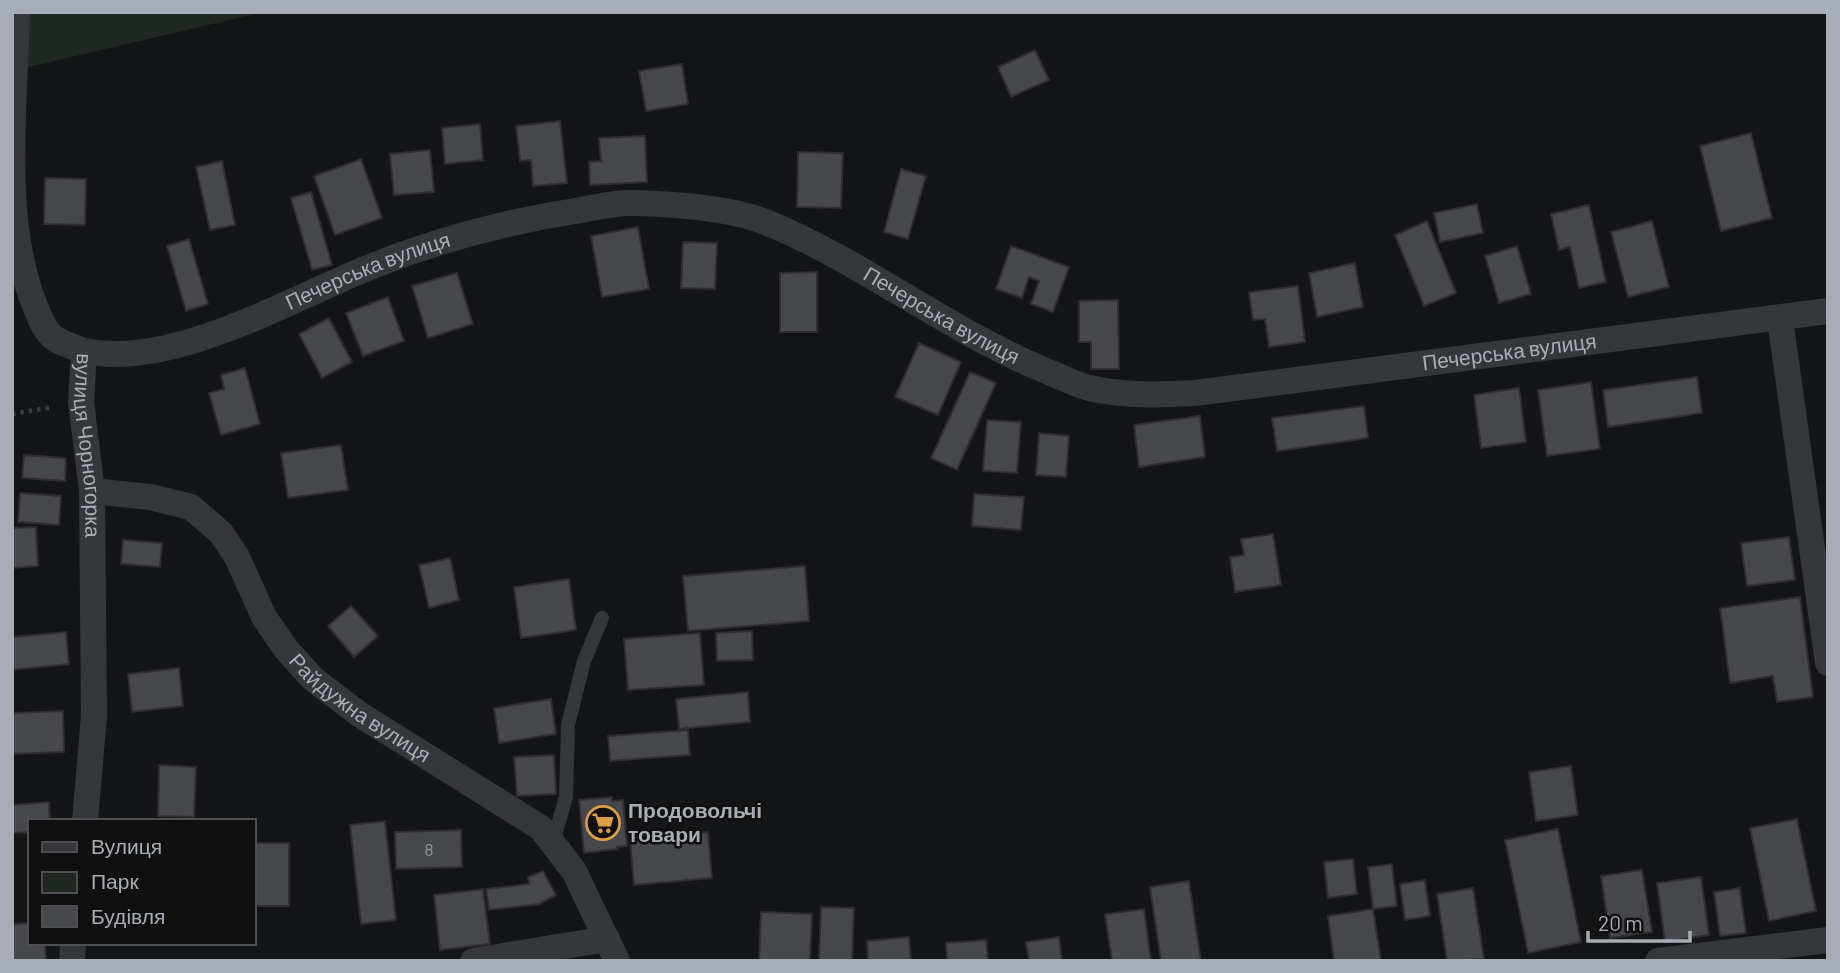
<svg xmlns="http://www.w3.org/2000/svg" width="1840" height="973" font-family="Barlow,sans-serif">
<style>
.green{fill:#212822}
.building{fill:#47484b;stroke:#2f2f32;stroke-width:2}
.lines{fill:none;stroke-linecap:round;stroke-linejoin:round}
.path{stroke:#3c3e41;stroke-width:4.5;stroke-dasharray:3.5 5;stroke-linecap:butt}
.lane{stroke:#36373b;stroke-width:14}
.street{stroke:#36373b;stroke-width:26}
.labels{text-anchor:middle;stroke-width:5;stroke-linejoin:round;paint-order:stroke}
.number-label{font-size:18px;fill:#90949a}
.street-label{font-size:21px;fill:#a8adb5;stroke:#101011}
.poi-label{font-size:21px;font-weight:bold;fill:#a8adb5;stroke:#101011;text-anchor:start}
</style>
<rect width="100%" height="100%" fill="#141516"/>
<!-- green -->
<path class="green" d="M17,12H264L16,70Z"/>
<!-- building -->
<g class="building">
<path d="M1035,50L1049,80L1011,97L998,67Z"/>
<path d="M682,64L688,104L646,111L639,71Z"/>
<path d="M560,121L567,183L533,186L531,160L520,161L516,126Z"/>
<path d="M480,124L483,160L445,164L442,128Z"/>
<path d="M1751,133L1772,218L1721,231L1700,146Z"/>
<path d="M645,136L647,182L590,185L589,162L601,161L599,138Z"/>
<path d="M430,150L434,192L394,195L390,154Z"/>
<path d="M798,152L843,153L841,208L797,207Z"/>
<path d="M361,159L382,218L335,235L314,176Z"/>
<path d="M222,161L235,225L210,230L196,167Z"/>
<path d="M901,169L926,176L908,239L884,232Z"/>
<path d="M45,178L86,179L85,225L44,224Z"/>
<path d="M311,192L332,265L312,270L291,198Z"/>
<path d="M1477,204L1483,233L1440,242L1434,213Z"/>
<path d="M1589,205L1606,282L1579,288L1570,247L1559,250L1551,214Z"/>
<path d="M1427,221L1456,293L1424,306L1395,235Z"/>
<path d="M1652,221L1669,287L1628,297L1611,232Z"/>
<path d="M638,227L649,289L602,297L591,236Z"/>
<path d="M189,239L208,304L186,311L167,246Z"/>
<path d="M683,242L717,243L715,289L681,288Z"/>
<path d="M1011,246L1069,267L1053,312L1031,304L1039,281L1029,277L1022,298L996,289Z"/>
<path d="M1517,246L1531,294L1499,303L1485,256Z"/>
<path d="M1355,263L1363,307L1317,317L1309,273Z"/>
<path d="M817,272V332H780V273Z"/>
<path d="M457,273L473,324L428,338L412,286Z"/>
<path d="M1298,286L1305,342L1269,347L1265,319L1253,320L1249,292Z"/>
<path d="M388,297L404,341L363,356L346,313Z"/>
<path d="M1118,300L1119,369H1091V342H1079V301Z"/>
<path d="M329,318L352,362L322,378L299,334Z"/>
<path d="M919,343L961,362L938,415L895,397Z"/>
<path d="M245,368L260,424L221,435L209,393L224,389L221,375Z"/>
<path d="M970,372L996,383L957,470L931,458Z"/>
<path d="M1697,377L1702,413L1608,427L1603,390Z"/>
<path d="M1591,382L1600,449L1547,456L1538,390Z"/>
<path d="M1519,388L1526,442L1481,448L1474,395Z"/>
<path d="M1364,406L1368,438L1277,451L1272,418Z"/>
<path d="M1200,416L1205,457L1139,467L1134,425Z"/>
<path d="M987,420L1021,422L1017,473L983,471Z"/>
<path d="M1039,433L1069,436L1066,477L1036,475Z"/>
<path d="M341,445L348,490L288,498L281,453Z"/>
<path d="M24,455L66,458L65,481L22,478Z"/>
<path d="M20,493L61,496L59,525L18,522Z"/>
<path d="M974,494L1024,497L1021,530L972,526Z"/>
<path d="M36,527L38,566L12,568V528Z"/>
<path d="M1273,534L1281,585L1235,592L1230,557L1244,555L1241,539Z"/>
<path d="M1789,537L1795,580L1747,586L1741,543Z"/>
<path d="M123,540L162,543L160,567L121,564Z"/>
<path d="M450,558L459,600L429,608L419,565Z"/>
<path d="M805,566L809,621L688,631L683,576Z"/>
<path d="M569,579L576,630L521,638L514,587Z"/>
<path d="M1800,597L1813,697L1777,702L1773,676L1730,683L1720,608Z"/>
<path d="M351,606L378,636L354,657L328,626Z"/>
<path d="M752,631L753,660L717,661L716,633Z"/>
<path d="M66,632L69,664L12,670V637Z"/>
<path d="M700,633L704,685L628,690L624,639Z"/>
<path d="M179,668L183,706L132,712L128,674Z"/>
<path d="M748,692L750,722L679,729L676,699Z"/>
<path d="M551,699L556,734L499,743L494,708Z"/>
<path d="M63,711L64,752L12,754V713Z"/>
<path d="M688,730L690,755L610,761L608,736Z"/>
<path d="M554,755L556,794L517,796L514,757Z"/>
<path d="M159,765L196,767L194,817L158,816Z"/>
<path d="M1571,766L1578,815L1536,821L1529,772Z"/>
<path d="M612,797V801L623,800L627,846L617,847V849L584,853L579,800Z"/>
<path d="M49,802L50,821H30V832L12,833V805Z"/>
<path d="M1797,819L1816,911L1769,921L1750,828Z"/>
<path d="M385,821L396,920L361,924L350,825Z"/>
<path d="M1558,829L1581,942L1528,953L1505,840Z"/>
<path d="M461,830L462,867L396,869L395,832Z"/>
<path d="M708,832L712,878L634,885L630,840Z"/>
<rect x="254" y="843" width="35" height="63"/>
<path d="M1353,859L1357,894L1328,898L1324,862Z"/>
<path d="M1392,864L1397,906L1373,909L1368,867Z"/>
<path d="M1642,870L1652,932L1610,938L1601,876Z"/>
<path d="M543,871L556,895L539,904L489,910L486,889L529,884L528,877Z"/>
<path d="M1701,877L1709,935L1665,942L1657,883Z"/>
<path d="M1425,880L1430,916L1405,920L1400,884Z"/>
<path d="M1189,881L1201,961H1161L1150,887Z"/>
<path d="M1473,888L1484,959L1447,961L1437,894Z"/>
<path d="M1740,888L1746,933L1720,936L1714,892Z"/>
<path d="M483,889L490,944L440,950L434,895Z"/>
<path d="M821,907L854,908L852,961H819Z"/>
<path d="M1144,909L1151,961H1112L1105,914Z"/>
<path d="M1373,909L1381,961H1334L1328,916Z"/>
<path d="M761,912L812,914L810,961H759Z"/>
<path d="M30,923V943H45L46,961H12V924Z"/>
<path d="M909,937L911,961H868L867,941Z"/>
<path d="M1059,937L1062,961H1029L1026,942Z"/>
<path d="M986,940L988,961H947L946,943Z"/>
</g>
<g class="lines">
<!-- path -->
<path class="path" d="M12,414L53,407"/>
<!-- lane -->
<path class="lane" d="M553,842L566,797L568,725L584,661L602,618"/>
<!-- street -->
<g class="street">
<path id="s1" d="M17,12C15,104 0,220 35,306C40,318 44,330 54,338C62,344 75,347 84,351L81,402L92,491L94,716L85,821"/>
<path d="M1780,319L1828,663"/>
<path id="s2" d="M84,351C173,369 288,300 370,267C437,240 509,221 581,210C598,207 616,202 634,203C673,204 732,208 768,223C841,253 906,299 976,337C1002,351 1028,364 1056,375C1067,380 1078,385 1089,388C1125,396 1159,395 1195,393L1828,311"/>
<path id="s3" d="M92,491L150,497L191,507L221,533L237,557L264,617L286,649L312,678L359,714L541,828L574,871L617,961"/>
<path d="M72,961L73,943"/>
<path d="M473,961L607,939"/>
<path d="M1658,961L1828,940"/>
</g>
</g>
<!-- icons -->
<defs>
<g id="supermarket-ring" transform="scale(1.75)"><circle r="9.5" fill="#101011" stroke="#dd9f45" stroke-width="1.5"/><path d="M-6-5.5h2.5l.6 2H6L4.5 2H-2.5L-4.4-4H-6ZM-1.5 3.2a1.3 1.3 0 1 0 .1 0ZM3 3.2a1.3 1.3 0 1 0 .1 0Z" fill="#dd9f45"/></g>
</defs>
<g fill-rule="evenodd">
<use href="#supermarket-ring" x="603" y="823"/>
</g>
<g class="labels">
<!-- number labels -->
<g class="number-label">
<text x="429" y="856">8</text>
</g>
<!-- street labels -->
<g class="street-label">
<text dy="7" stroke="none"><textPath href="#s2" startOffset="299">Печерська вулиця</textPath></text>
<text dy="7" stroke="none"><textPath href="#s2" startOffset="908">Печерська вулиця</textPath></text>
<text dy="7" stroke="none"><textPath href="#s2" startOffset="1496">Печерська вулиця</textPath></text>
<text dy="7" stroke="none"><textPath href="#s1" startOffset="462">вулиця Чорногорка</textPath></text>
<text dy="7" stroke="none"><textPath href="#s3" startOffset="369">Райдужна вулиця</textPath></text>
</g>
<!-- poi labels -->
<g class="poi-label">
<text x="628" y="818">Продовольчі<tspan x="628" dy="24">товари</tspan></text>
</g>
</g>
<!-- border -->
<rect width="1840" height="973" fill="none" stroke="#a8adb5" stroke-width="28"/>
<!-- legend -->
<rect x="28" y="819" width="228" height="126" fill="#101011" stroke="#4d4f53" stroke-width="2"/>
<rect x="42" y="842" width="35" height="10" fill="#36373b" stroke="#4d4f53" stroke-width="2"/>
<text x="91" y="854" font-size="21" fill="#a8adb5">Вулиця</text>
<rect x="42" y="872" width="35" height="21" fill="#212822" stroke="#4d4f53" stroke-width="2"/>
<text x="91" y="889" font-size="21" fill="#a8adb5">Парк</text>
<rect x="42" y="906" width="35" height="21" fill="#47484b" stroke="#4d4f53" stroke-width="2"/>
<text x="91" y="924" font-size="21" fill="#a8adb5">Будівля</text>
<!-- scale -->
<path d="M1588 931v10h102v-10" fill="none" stroke="#a8adb5" stroke-width="3.5"/>
<text x="1598" y="931" font-size="21" fill="#a8adb5" stroke="#101011" stroke-width="5" paint-order="stroke">20 m</text>
</svg>
